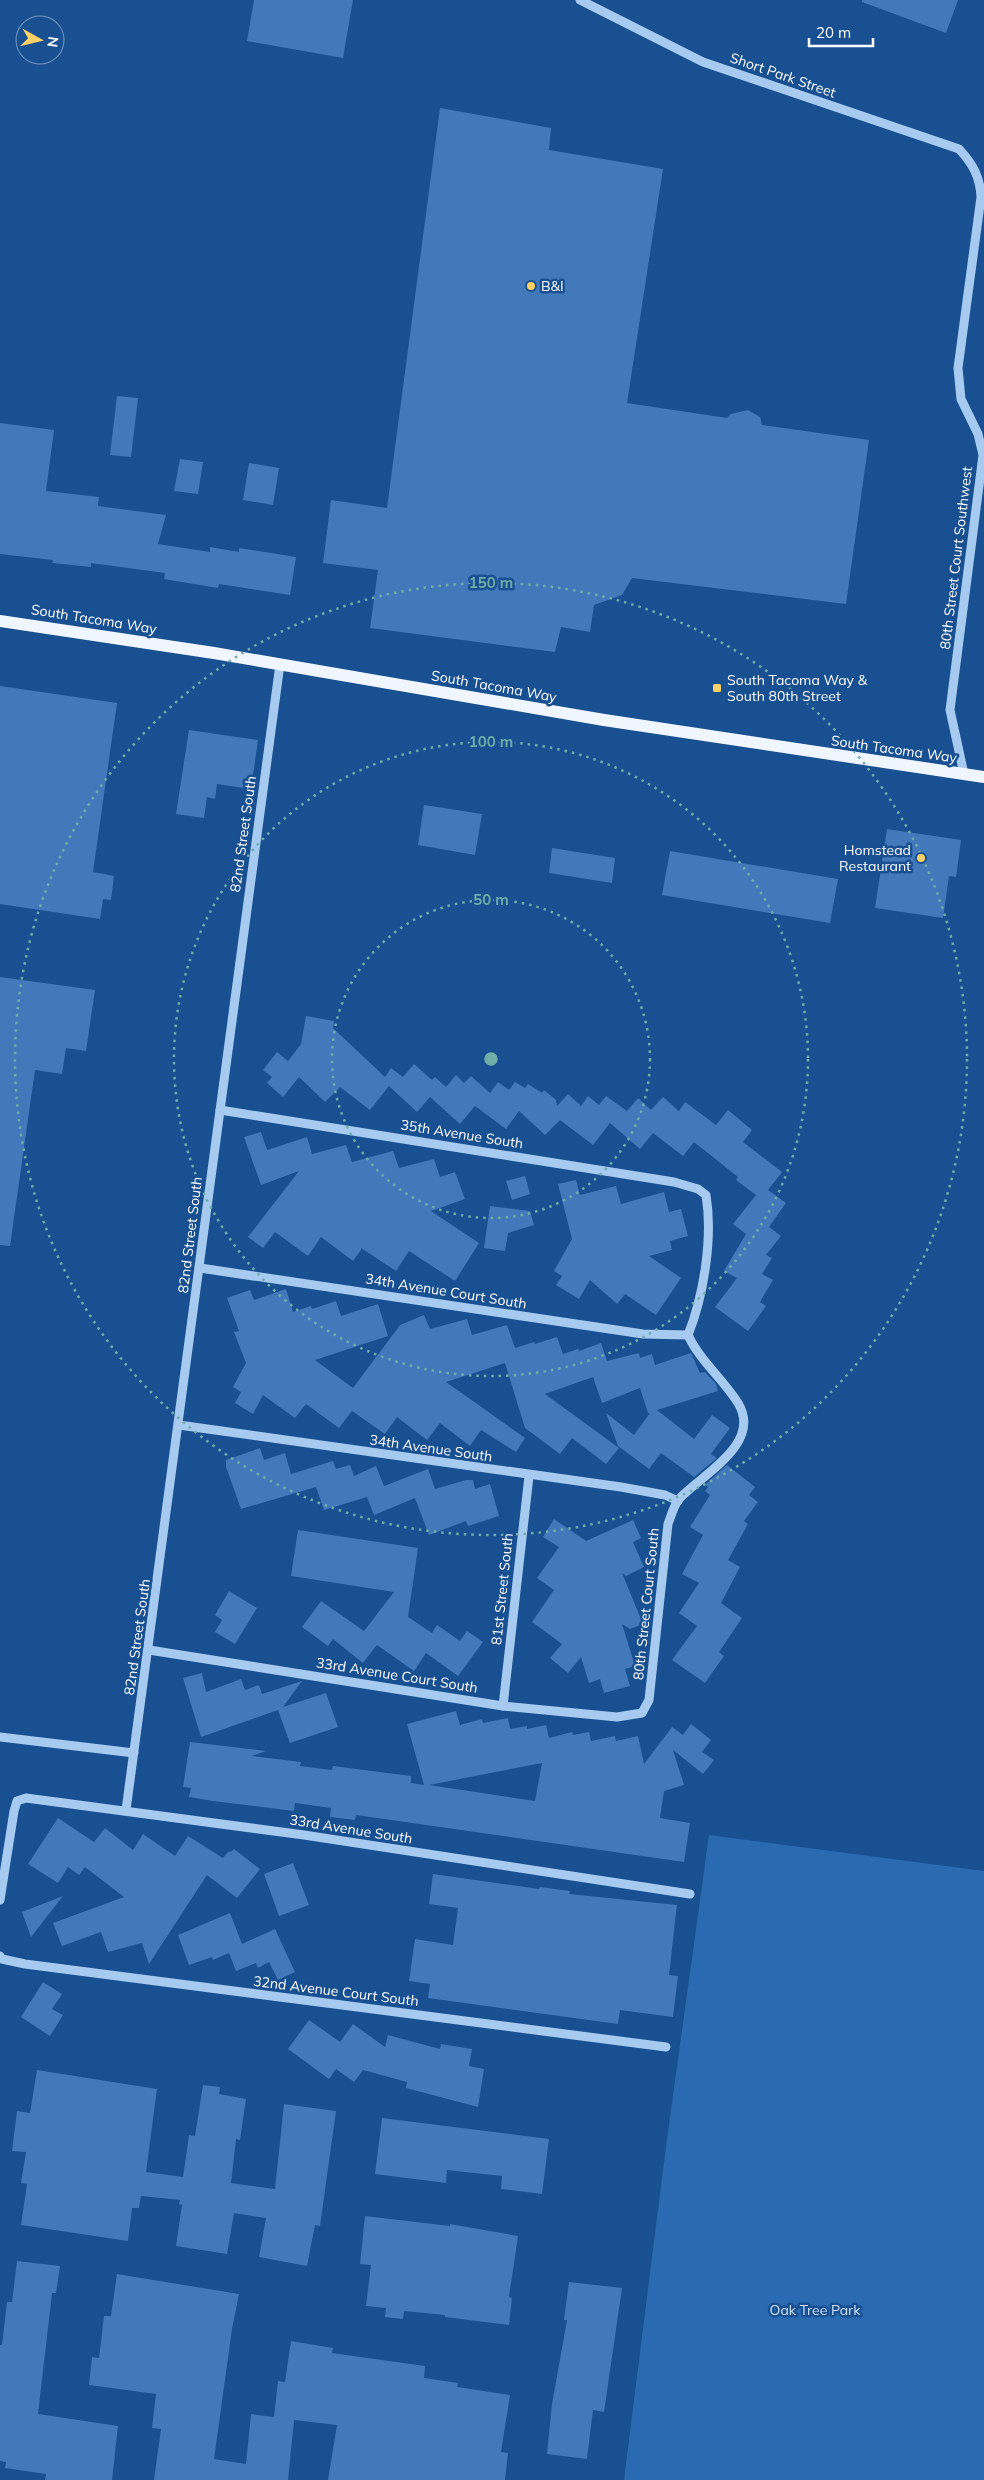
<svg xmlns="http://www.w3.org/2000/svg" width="984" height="2480" font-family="Mulish,sans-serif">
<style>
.green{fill:#2a6ab1}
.building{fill:#4179ba;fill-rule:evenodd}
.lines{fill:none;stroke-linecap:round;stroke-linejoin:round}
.minor{stroke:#a7caf0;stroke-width:9}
.major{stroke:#f0f6ff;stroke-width:12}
.ring{fill:none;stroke:#6fada8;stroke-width:2.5;stroke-dasharray:2.5 5}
.poi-dot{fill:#ffd066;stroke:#185092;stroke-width:2}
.labels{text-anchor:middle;stroke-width:5;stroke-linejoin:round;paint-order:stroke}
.street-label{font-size:14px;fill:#fff;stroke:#185092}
.poi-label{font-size:14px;fill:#fff;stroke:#185092;text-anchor:start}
.park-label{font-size:14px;fill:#cee3fb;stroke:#185092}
.centre{fill:#6fada8;stroke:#185092;stroke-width:2.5}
.ring-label{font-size:15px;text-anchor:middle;font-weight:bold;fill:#6fada8;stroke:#185092;stroke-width:5;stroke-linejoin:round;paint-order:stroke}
</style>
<rect width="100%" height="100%" fill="#185092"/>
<!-- green -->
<path class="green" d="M709,1835L984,1871V2480H624L667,2139Z"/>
<!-- building -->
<g class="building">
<path d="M254,0H353L343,58L247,41Z"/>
<path d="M862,0H958L946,33L862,2Z"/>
<path d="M440,108L551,128L549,150L663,169L627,403L727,418L731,414L748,410L760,417L762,425L869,440L846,604L632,578L622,595L594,605L590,632L561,627L555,652L370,628L378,570L323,563L331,500L387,508Z"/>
<path d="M117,396L138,398L131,457L110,455Z"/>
<path d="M0,423L54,430L46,491L99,497L98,506L166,515L158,544L210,552V547L239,552V548L296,557L290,595L219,584L218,588L164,579L165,573L91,563V567L52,563L53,560L0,554Z"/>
<path d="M180,459L203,462L198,494L174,491Z"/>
<path d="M249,463L279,468L273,505L243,500Z"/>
<path d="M0,686L117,703L93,872L114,876L111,900L103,899L100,919L0,904Z"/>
<path d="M189,730L258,740L251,789L217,784L215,799L207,797L204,818L176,814Z"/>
<path d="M424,805L482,814L475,855L418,845Z"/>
<path d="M887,829L961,840L956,877L949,876L943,918L875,908Z"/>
<path d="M552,848L615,858L612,883L549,873Z"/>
<path d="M670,851L838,879L830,923L662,895Z"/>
<path d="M0,977L95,990L86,1051L66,1048L62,1074L35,1070L10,1246L0,1245Z"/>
<path d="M306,1016L334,1021L333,1028L385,1077L391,1068L403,1077L414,1064L432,1080L435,1077L446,1087L456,1075L464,1083L471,1076L490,1093L498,1082L509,1090L515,1082L525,1088L528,1084L542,1093L544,1090L556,1100L557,1106L568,1094L581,1106L588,1096L599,1105L606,1096L627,1111L638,1098L651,1110L663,1097L679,1111L685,1102L716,1125L728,1110L752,1130L743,1142L782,1172L768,1190L786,1203L769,1227L781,1236L766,1255L772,1258L762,1274L773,1280L760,1302L766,1306L748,1331L715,1307L737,1278L724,1271L746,1234L733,1224L756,1195L736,1180L738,1177L694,1142L683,1156L653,1133L640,1149L610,1123L593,1145L560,1120L545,1135L519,1111L506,1129L475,1106L460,1124L430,1097L417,1112L389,1086L370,1110L340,1087L325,1102L299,1077L283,1097L267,1083L272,1077L263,1070L277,1052L288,1061L301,1044Z"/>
<path d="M261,1132L267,1150L307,1137L312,1154L346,1145L352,1162L393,1151L399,1168L434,1159L440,1177L455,1172L465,1199L431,1211L479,1243L455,1281L409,1251L396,1271L361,1248V1250L353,1261L321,1237L308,1256L275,1232L263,1248L248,1237L299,1171L261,1185L244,1137Z"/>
<path d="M525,1176L530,1194L512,1200L506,1181Z"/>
<path d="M576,1180L580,1195L616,1186L621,1204L664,1192L669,1212L681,1209L688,1236L670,1241L672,1250L649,1256L681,1278L656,1315L625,1294L617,1304L590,1280L579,1299L556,1285L562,1276L554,1271L572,1239L558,1184Z"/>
<path d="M490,1206L530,1211L534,1225L508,1233L505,1251L484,1248Z"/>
<path d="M286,1289L293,1312L311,1306L312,1309L336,1301L341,1316L378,1304L388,1336L315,1360L353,1388L400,1325L424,1315L430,1329L467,1319L472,1335L507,1325L515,1348L534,1342L535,1344L557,1337L563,1354L578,1349L579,1351L601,1343L607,1361L639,1353L640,1358L652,1354L655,1365L691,1353L700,1373L705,1372L716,1384L718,1391L657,1410L694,1439L712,1415L730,1428L711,1454L717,1458L694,1477L661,1453L649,1469L618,1446L606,1413L634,1435L650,1413H648L640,1388L602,1403L593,1377L545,1394L619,1448L606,1464L572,1438L560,1454L525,1428L505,1363L446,1382L525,1438L516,1452L481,1430L470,1446L440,1423L427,1440L397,1417L385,1434L352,1411L339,1428L306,1404L295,1418L263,1395L253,1414L235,1403L241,1392L233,1387L246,1363L234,1332L239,1331L227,1298L250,1290L254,1300Z"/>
<path d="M260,1448L264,1460L285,1453L291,1474L333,1461L336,1469L350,1465L354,1476L376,1466L384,1486L428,1469L435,1489L466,1480H473L475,1489L490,1484L499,1516L468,1526L466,1521L429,1535L415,1498L374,1515L367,1497L324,1510L316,1487L241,1509L226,1467V1460Z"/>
<path d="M727,1465L755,1487L749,1495L758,1502L744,1521L748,1524L728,1560L740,1567L721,1603L742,1618L719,1652L724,1656L705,1683L672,1660L697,1626L679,1613L699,1583L682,1574L703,1535L690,1527L710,1495L705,1491L708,1487L705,1485Z"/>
<path d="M554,1519L586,1541L633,1520L641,1538L633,1542L644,1567L626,1576L622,1573L643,1624L630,1629L622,1624L635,1666L625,1669L630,1686L604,1693L600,1679L589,1683L581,1657L568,1673L550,1658L562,1644L532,1622L554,1590L537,1578L559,1547L543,1537Z"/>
<path d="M298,1530L418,1548L408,1617L432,1633L437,1625L460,1641L467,1631L483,1642L458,1676L426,1653L414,1671L377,1645L363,1663L333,1639L328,1646L302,1627L321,1601L364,1631L394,1592L291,1576Z"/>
<path d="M229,1591L257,1608L235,1644L215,1632L222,1620L215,1615Z"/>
<path d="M202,1673L206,1692L241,1679L245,1690L259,1685L262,1694L302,1681L283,1707L326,1693L338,1727L290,1743L278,1710L201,1737L183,1678Z"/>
<path d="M456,1711L460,1725L482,1719L483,1723L508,1718L510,1729L527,1726V1729L546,1725L549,1738L572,1732L573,1735L589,1732L591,1741L615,1736L616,1741L638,1736L644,1764L672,1727L683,1735L691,1724L711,1740L702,1752L714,1760L703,1774L673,1750L684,1785L664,1791L660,1818L690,1823L684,1862L356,1815L355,1820L330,1817L331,1808L295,1803L294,1811L213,1801L189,1797L191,1788L183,1787L190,1742L266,1751L252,1756L301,1762L300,1766L332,1770L333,1766L411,1776V1783L424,1785L407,1724ZM542,1763L535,1801L429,1785Z"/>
<path d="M58,1818L94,1842L105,1828L133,1850L143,1834L175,1856L188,1836L223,1858L229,1851L231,1852L234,1849L260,1869L237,1898L207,1875L149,1964L142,1943L108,1952L101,1932L62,1946L53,1923L124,1897L85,1867L79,1875L68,1867L58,1883L28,1864Z"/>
<path d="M293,1863L309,1905L279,1916L264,1874Z"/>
<path d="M433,1874L539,1889L540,1887L570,1891L569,1894L677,1905L669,1975L678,1976L673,2017L620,2010L618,2024L428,1998L430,1984L409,1981L415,1939L453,1945L458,1908L429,1904Z"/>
<path d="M63,1896L31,1937L22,1912Z"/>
<path d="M230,1913L242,1944L275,1929L295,1972L278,1980L269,1962L258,1968L256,1963L236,1971L229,1953L213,1960L212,1957L189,1965L178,1935Z"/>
<path d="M43,1982L62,1994L52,2009L63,2015L50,2036L21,2017Z"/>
<path d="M309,2020L340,2042L353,2024L385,2047L388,2035L440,2049L441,2044L472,2049L469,2066L484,2069L478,2107L406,2088L407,2082L363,2070L354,2082L336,2069L329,2079L288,2049Z"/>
<path d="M37,2070L157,2089L146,2172L183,2177L189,2135L195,2136L203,2085L220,2087L219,2094L246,2099L240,2140L236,2139L231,2183L275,2189L284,2104L336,2111L320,2226L315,2225L307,2266L259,2257L266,2218L234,2213L227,2254L176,2246L182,2205L179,2204L180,2200L141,2196L139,2208H132L128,2241L21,2225L27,2184L21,2183L26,2152L12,2151L17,2111L30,2113Z"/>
<path d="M382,2118L549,2139L542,2194L501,2189L502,2176L447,2170L446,2183L375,2174Z"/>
<path d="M365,2216L450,2226V2224L518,2236L509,2297L512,2298L509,2325L445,2317V2315L404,2311L403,2319L385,2317L386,2308L366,2306L371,2265L360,2264Z"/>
<path d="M17,2261L60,2266L56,2293H52L38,2414L118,2426L112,2480H45L46,2474L5,2468L6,2462L0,2461V2345H2L7,2302H12Z"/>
<path d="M117,2274L239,2294L232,2329L214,2459L246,2464L251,2414L274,2417L278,2381L285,2382L291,2341L333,2348L332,2353L425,2366L424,2378L458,2383L457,2387L510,2395L501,2452L508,2453L505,2480H328L337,2425L294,2420L288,2480H154L161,2429L152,2428L156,2394L89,2385L92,2357L99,2358L104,2316H111Z"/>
<path d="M569,2282L622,2288L604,2412L593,2410L587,2459L547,2454L552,2404L567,2320H564Z"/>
</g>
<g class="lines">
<!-- minor -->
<g class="minor">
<path d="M580,0L703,62L959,149C973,164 980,177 981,197L958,368L961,399L978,434L983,455L950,710L964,774"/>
<path d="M200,1268L643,1334L688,1335"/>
<path d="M179,1425L621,1487L665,1495L678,1501"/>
<path d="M149,1650L503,1706L617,1717L642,1713L649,1700L668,1524C671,1516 674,1505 679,1499C701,1475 763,1444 738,1403C723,1379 700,1361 688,1335C704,1295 713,1237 706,1195L698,1189L674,1182L220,1110"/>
<path d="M503,1706L529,1476"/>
<path d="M0,1737L134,1753"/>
<path d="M126,1810L280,664"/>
<path d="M0,1900L14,1811L17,1801L26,1798L304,1835L690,1894"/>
<path d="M0,1956L2,1959L25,1964L666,2047"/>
</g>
<!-- major -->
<path class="major" d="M0,621L214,653L604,720L984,777"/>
</g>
<!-- distance rings -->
<g class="ring">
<circle cx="491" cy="1059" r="159"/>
<circle cx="491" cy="1059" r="317"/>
<circle cx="491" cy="1059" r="476"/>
</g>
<!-- markers -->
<g class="poi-dot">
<circle cx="531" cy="286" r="5"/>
<rect x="712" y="683" width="10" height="10" rx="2.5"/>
<circle cx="921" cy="858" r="5"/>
</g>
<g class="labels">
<!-- street labels -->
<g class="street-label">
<text transform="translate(783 75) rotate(19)" y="5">Short Park Street</text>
<text transform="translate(956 558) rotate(-83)" y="5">80th Street Court Southwest</text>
<text transform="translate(94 619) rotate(9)" y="5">South Tacoma Way</text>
<text transform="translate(494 686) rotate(10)" y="5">South Tacoma Way</text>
<text transform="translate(894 749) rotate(8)" y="5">South Tacoma Way</text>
<text transform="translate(243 834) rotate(-82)" y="5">82nd Street South</text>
<text transform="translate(462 1134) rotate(9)" y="5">35th Avenue South</text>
<text transform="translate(190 1235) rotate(-83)" y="5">82nd Street South</text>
<text transform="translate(446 1291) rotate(9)" y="5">34th Avenue Court South</text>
<text transform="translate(431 1448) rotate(8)" y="5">34th Avenue South</text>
<text transform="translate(502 1589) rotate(-84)" y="5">81st Street South</text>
<text transform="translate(646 1604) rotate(-84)" y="5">80th Street Court South</text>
<text transform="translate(137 1637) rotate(-82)" y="5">82nd Street South</text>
<text transform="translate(397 1675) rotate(9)" y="5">33rd Avenue Court South</text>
<text transform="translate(351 1829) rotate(9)" y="5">33rd Avenue South</text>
<text transform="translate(336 1991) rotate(7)" y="5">32nd Avenue Court South</text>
</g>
<!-- poi labels -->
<g class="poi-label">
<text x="541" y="291">B&amp;I</text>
<text x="727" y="685">South Tacoma Way &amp;<tspan x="727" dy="16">South 80th Street</tspan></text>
<text x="911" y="855" text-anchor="end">Homstead<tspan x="911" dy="16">Restaurant</tspan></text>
</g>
<!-- park labels -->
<g class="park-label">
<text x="815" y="2315">Oak Tree Park</text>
</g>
</g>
<circle cx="491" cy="1059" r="8" class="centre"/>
<g class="ring-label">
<text x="491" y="588">150 m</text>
<text x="491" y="747">100 m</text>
<text x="491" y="905">50 m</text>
</g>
<!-- north arrow -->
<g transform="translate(40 40) rotate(98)"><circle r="24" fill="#185092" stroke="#7496be"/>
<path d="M0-4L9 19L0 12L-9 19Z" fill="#ffd066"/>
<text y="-8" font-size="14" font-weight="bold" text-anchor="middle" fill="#ffffff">N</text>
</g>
<!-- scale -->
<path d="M809 38v8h64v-8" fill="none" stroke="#ffffff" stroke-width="2.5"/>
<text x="816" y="38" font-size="15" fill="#ffffff" stroke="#185092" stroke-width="4" paint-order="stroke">20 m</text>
</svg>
